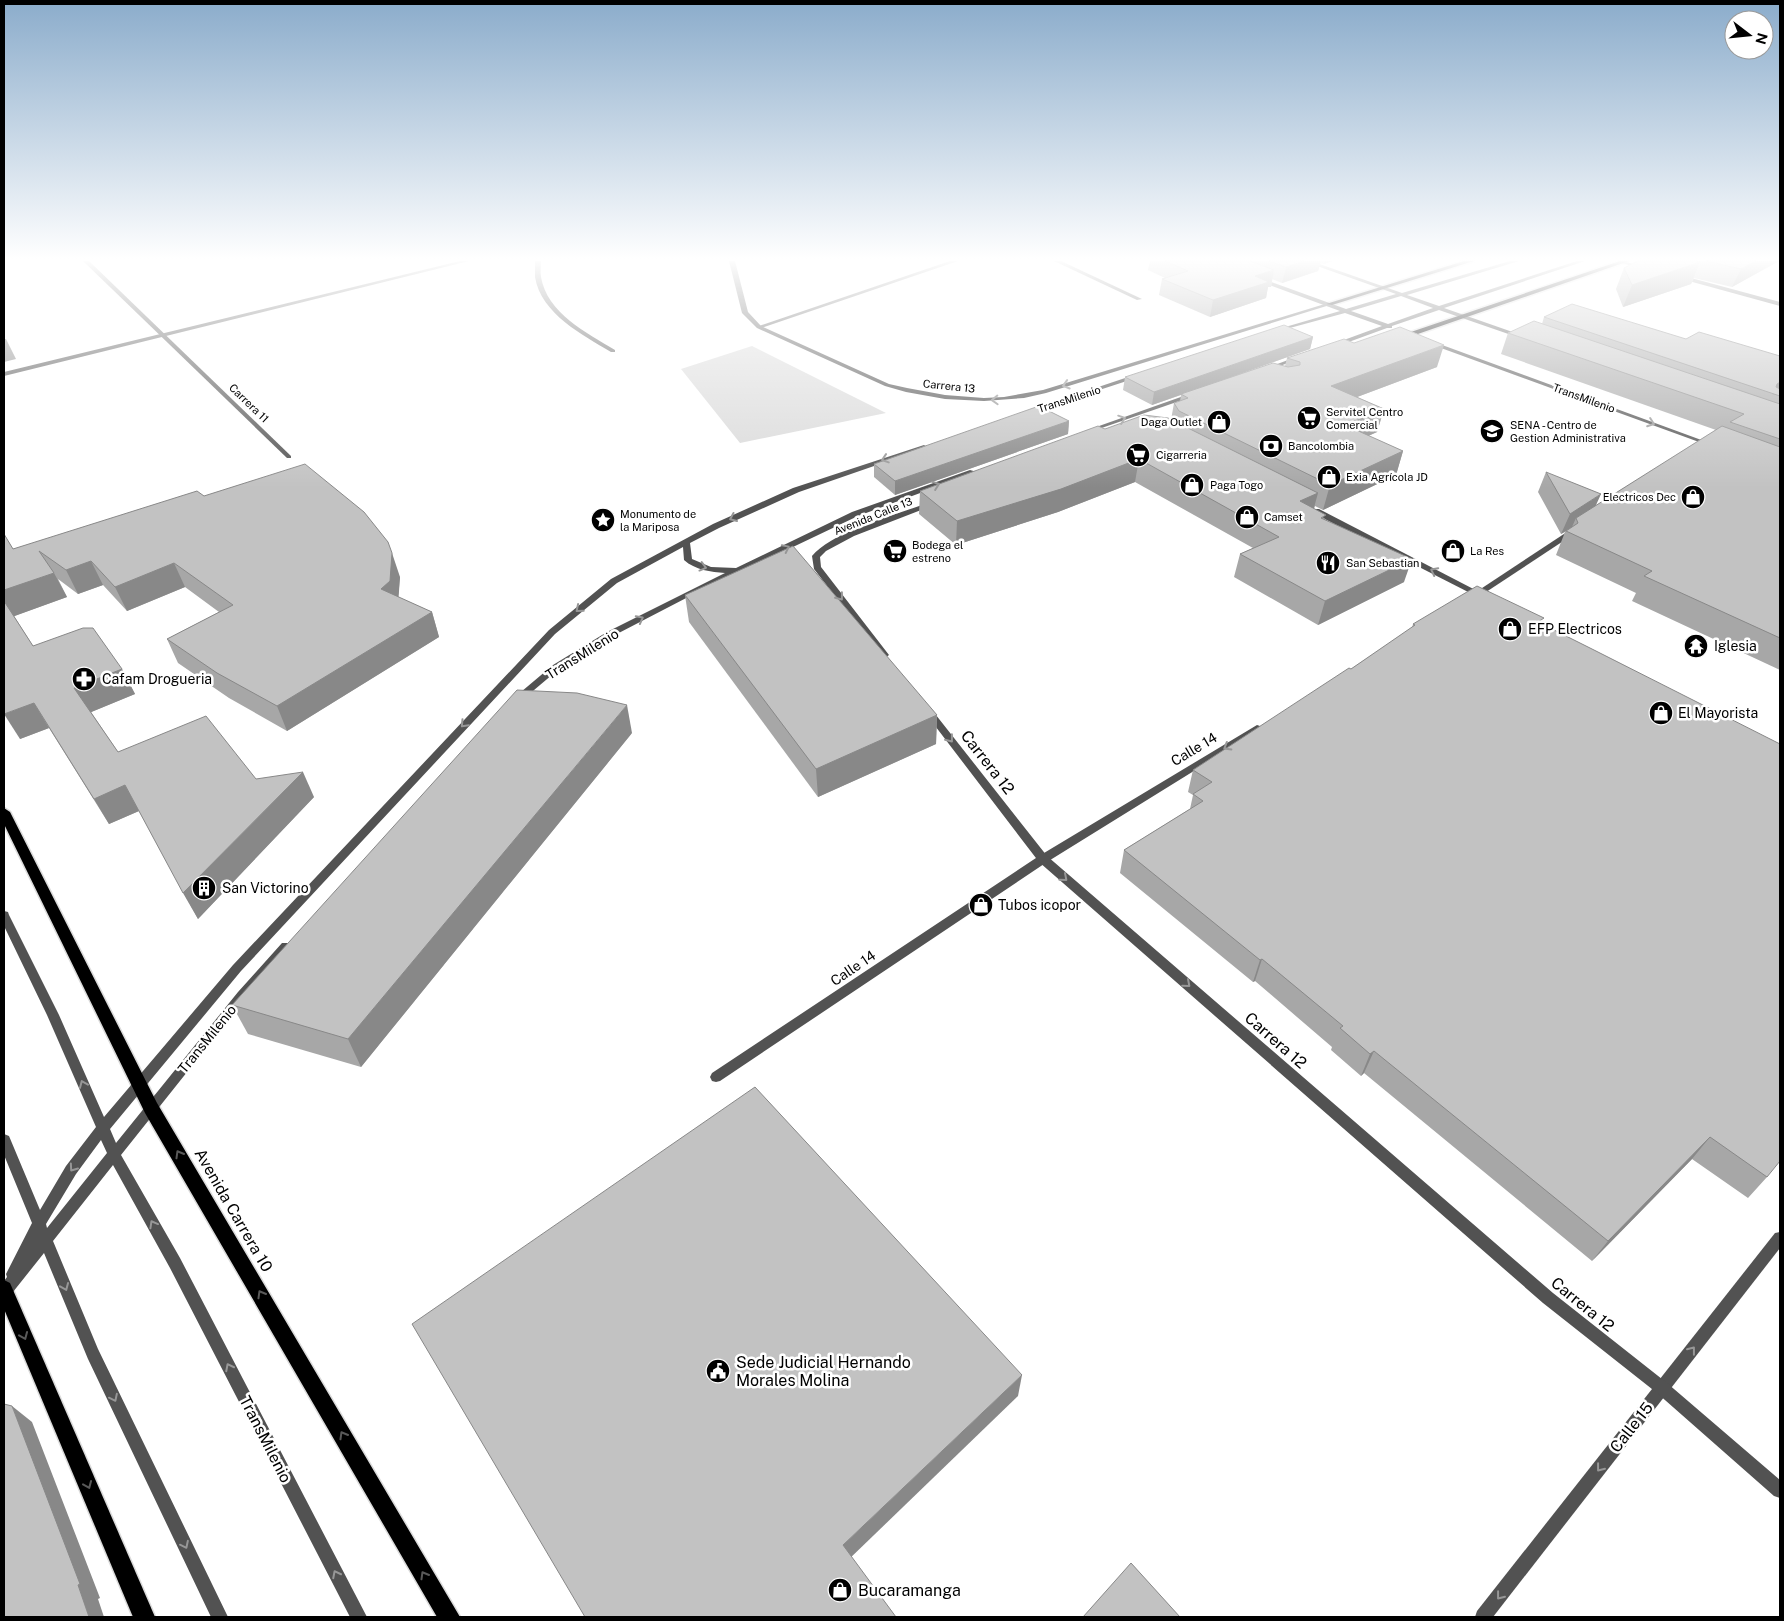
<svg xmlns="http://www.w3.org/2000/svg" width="1784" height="1621" font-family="'Public Sans',sans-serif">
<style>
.green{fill:#d9d9d9}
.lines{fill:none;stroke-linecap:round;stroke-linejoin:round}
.primary-casing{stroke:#dbdbdb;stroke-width:3}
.service{fill:#525252;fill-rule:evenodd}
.minor{fill:#525252;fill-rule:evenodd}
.tertiary{fill:#525252;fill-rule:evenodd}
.primary{fill:#000;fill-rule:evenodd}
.wall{fill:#a7a7a7}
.shaded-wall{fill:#888}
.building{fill:#c2c2c2;stroke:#888}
.oneway{stroke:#979797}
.oneway2{stroke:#595959}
.labels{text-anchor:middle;stroke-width:5;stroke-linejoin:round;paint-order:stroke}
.far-street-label{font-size:11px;fill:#000;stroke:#fff}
.far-poi-label{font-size:11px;fill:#000;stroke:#fff;text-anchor:start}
.poi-label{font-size:14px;fill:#000;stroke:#fff;text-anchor:start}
.street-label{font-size:14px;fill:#000;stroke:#fff}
.near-street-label{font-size:16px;fill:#000;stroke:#fff}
.near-poi-label{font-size:16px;fill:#000;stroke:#fff;text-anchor:start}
</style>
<rect width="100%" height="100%" fill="#fff"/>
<!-- green -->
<path class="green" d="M752,346L886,413L740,443L681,369Z"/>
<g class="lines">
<!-- primary casing -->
<g class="primary-casing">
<g id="primary">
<path d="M1464,261H1474L1332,305L1326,304Z"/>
<path d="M1620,261H1629L1412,336L1405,334Z"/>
<path d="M4,808L10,812L157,1103L460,1617H437L145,1113L4,824Z"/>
<path d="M4,1280L10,1283L155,1617H133L4,1309Z"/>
</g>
</g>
<!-- service -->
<g class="service">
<path d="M1303,261H1311L1402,293L1510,261H1519L1407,295L1439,306L1577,261H1585L1444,308L1524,336V338H1520L1439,310L1392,326V328H1387L1335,347L1332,345L1333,344L1382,326L1345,313L1275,332V330L1340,311L1256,280V278H1260L1346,309L1396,294ZM1401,296L1433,308L1388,324L1351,311Z"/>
<path d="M1430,342H1434L1715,445L1710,446L1430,344Z"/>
<path d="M1296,357L1301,358L1269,370L1264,369Z"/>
<path d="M1137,374L1140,376L1139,377L1032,412L1027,411Z"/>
<path d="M1192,393L1195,395L1194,396L1090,432L1085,431Z"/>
<path d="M924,445L927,447L926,448L799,492L719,528L690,543L692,559L711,567L736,568L852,512L970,470L977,472L858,516L692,595L613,636L559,669L521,701H515L513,699L515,697L553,665L607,632L725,573C711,572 695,570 684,560L683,547L617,583L555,634L241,971L110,1129L116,1143L238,992L282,943H290L292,946L290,949L246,998L121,1155L180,1258L367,1617H350L170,1268L113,1165L53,1241L98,1349L228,1617H211L88,1359L44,1253L9,1297L4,1299V1281L7,1277L6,1274L32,1223L4,1155V1134L9,1136L40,1210L66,1166L96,1127L47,1015L4,926V911L8,912L9,915L59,1015L104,1117L233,965L549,630L611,579L713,524L793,488ZM101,1140L107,1153L47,1228L46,1224L76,1174Z"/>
</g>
<!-- minor -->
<g class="minor">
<path d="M83,261H89L291,456V458H287Z"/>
<path d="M535,261H541C541,266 540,272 541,277C547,313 587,333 615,350V352H611C583,335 541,314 535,277C535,272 535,266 535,261Z"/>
<path d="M950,261H958L761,328L756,327Z"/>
<path d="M1054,261H1061L1142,299L1137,300Z"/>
<path d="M1621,261L1647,267L1644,269L1621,263Z"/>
<path d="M1680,275L1780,302V306L1678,278V276Z"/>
<path d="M1570,530H1573L1577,532L1477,598H1474L1470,596Z"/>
<path d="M1257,725L1260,726L1262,728L1260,730L1047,862L720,1081L716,1082L712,1081L710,1077L712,1073L1039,856Z"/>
<path d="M1780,1232V1248L1493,1617H1475L1477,1611L1775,1233Z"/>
</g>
<!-- tertiary -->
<g class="tertiary">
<path d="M460,261H469L4,376V372Z"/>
<path d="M729,261H735L748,312L761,326L889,384L907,388L945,395L984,398L1004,397L1043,390L1328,303L1333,304L1046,393L1024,398L984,401L945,399L906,392L885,386L757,328L742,313Z"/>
<path d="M927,503H930L934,505L854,536L826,551L820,557L821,567L889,655L885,658L882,657L814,569L812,556C833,531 896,515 927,503Z"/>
<path d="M1313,509H1319L1485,595L1481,597H1478L1313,513Z"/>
<path d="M929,709L932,710L1047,856L1553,1293L1667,1383L1780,1480V1498L1774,1496L1657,1393L1543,1303L1039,862L926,714L924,712Z"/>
</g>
<!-- primary -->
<use href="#primary" class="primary"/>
</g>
<!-- wall -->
<g class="wall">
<path d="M1150,261H1332L1324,264L1320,263L1318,271L1282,283L1272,279L1271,287H1268L1266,298L1210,317L1159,295L1162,279L1165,278L1148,270Z"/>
<path d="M1638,261H1779L1732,287L1694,278L1691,284L1623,307L1616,289L1624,268Z"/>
<path d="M1544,317L1686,339L1780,356V670L1632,601L1636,593L1556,555L1565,532L1561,534L1538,492L1546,472L1596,506L1716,430L1501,354L1508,333L1542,324Z"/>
<path d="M1313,337L1310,349L1215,383L1285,366L1287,358L1354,343L1437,367L1357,397L1384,409L1377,432L1368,436L1403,451L1396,475L1323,510L1315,506L1314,509L1325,519L1404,582L1318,625L1234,577L1240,554L1253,548L1135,482L1058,512L956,545L919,514L920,491L1105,429L1171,420L1174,403L1180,401L1181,395L1152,405L1123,390L1125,377Z"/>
<path d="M1069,421L1068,434L895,495L874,477V464Z"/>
<path d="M204,496L400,577L398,597L432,612L439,637L287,731L229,698L178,663L167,639L219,612L185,587L127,611L103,585L78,594L58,579L67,597L14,616L33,646L122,669L135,694L91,712L118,752L256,779L314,797L198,919L139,811L109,824L49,728L20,739L4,534L13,549Z"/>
<path d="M685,595L937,715L936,744L818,797L689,622Z"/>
<path d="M1542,623L1767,1177L1748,1198L1692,1159L1592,1261L1364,1073L1361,1076L1331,1050L1332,1047L1255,981L1253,982L1120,873L1124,850L1190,809L1193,795L1188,792L1193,770L1351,669L1412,628L1413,624Z"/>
<path d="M632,733L361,1067L248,1034L232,1005Z"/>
</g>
<!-- shaded-wall -->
<g class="shaded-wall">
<path d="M1304,261H1321L1318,271L1282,283L1286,267Z"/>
<path d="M1325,261H1332L1324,264Z"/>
<path d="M1756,261H1779L1732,287L1741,269Z"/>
<path d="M1700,262L1691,284L1623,307L1632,285Z"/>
<path d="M1274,270L1271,287H1268L1266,298L1210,317L1213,300L1255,276Z"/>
<path d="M1313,337L1310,349L1152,405L1154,392Z"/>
<path d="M4,339H6L16,359L4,362Z"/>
<path d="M1444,345L1437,367L1325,409L1331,386Z"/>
<path d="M1780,382V396L1772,394L1777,384Z"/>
<path d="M1384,409L1377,432L1339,449L1345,425Z"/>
<path d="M1069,421L1068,434L895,495V481Z"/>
<path d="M1403,451L1396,475L1323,510L1330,485Z"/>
<path d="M1139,459L1135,482L1058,512L956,545L957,521Z"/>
<path d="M1318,493L1312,515L1300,501Z"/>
<path d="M1601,494L1592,514L1576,518L1572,527L1561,534L1570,514Z"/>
<path d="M392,553L400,577L398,605L381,589Z"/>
<path d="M1412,559L1404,582L1318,625L1325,601Z"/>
<path d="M91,561L103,585L78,594L66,570Z"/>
<path d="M174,563L185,587L127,611L115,587Z"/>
<path d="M54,573L67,597L12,617L4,602V590Z"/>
<path d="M432,612L439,637L287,731L277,706Z"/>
<path d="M122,669L135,694L89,713L74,688Z"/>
<path d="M34,703L49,728L20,739L4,714Z"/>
<path d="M627,705L632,733L361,1067L348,1039Z"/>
<path d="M937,715L936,744L818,797L816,769Z"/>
<path d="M303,772L314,797L198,919L183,893Z"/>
<path d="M125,785L139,811L109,824L94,799Z"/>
<path d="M1262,959L1255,981L1253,982L1260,960Z"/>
<path d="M1374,1051L1364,1073L1361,1076L1370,1054Z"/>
<path d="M1710,1137L1692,1159L1592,1261L1608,1241Z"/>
<path d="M1022,1375L1018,1396L845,1563L843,1545Z"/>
<path d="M12,1406L32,1422L100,1598L98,1599L104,1617H89Z"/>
</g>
<!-- building -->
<g class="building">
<path d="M1165,261H1250L1274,270L1255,276L1269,282L1213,300L1162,279L1188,271Z"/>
<path d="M1269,261H1304L1286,267Z"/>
<path d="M1638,261H1695L1700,262L1632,285L1624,268Z"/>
<path d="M1706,261H1756L1741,269Z"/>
<path d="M1572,304L1686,339L1699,332L1780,356V382L1777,384L1776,387L1780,389V396L1544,317Z"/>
<path d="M1534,321L1780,404V439L1730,422L1744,414L1508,333Z"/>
<path d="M1284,325L1313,337L1154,392L1125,377Z"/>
<path d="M1400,327L1444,345L1331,386L1384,409L1345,425L1403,451L1330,485L1179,411L1174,403L1188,398L1181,394L1273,363L1288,367L1300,365V362L1287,358L1344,339L1354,343Z"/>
<path d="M1039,406L1069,421L895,481L874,464Z"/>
<path d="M1144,415L1168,418L1318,493L1300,501L1326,515L1321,518L1412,559L1325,601L1240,554L1279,537L1139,459L1061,489L957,521L920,491L1098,426L1105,429Z"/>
<path d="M1722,426L1780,447V638L1644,576L1652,571L1566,531L1578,523L1576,518Z"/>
<path d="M305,464L364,512L388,542L392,553L390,581L381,589L432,612L277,706L217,673L167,639L233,605L174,563L115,587L91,561L66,570L39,551L54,573L4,590V534L13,549L197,491L204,496Z"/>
<path d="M1546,472L1601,494L1570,514Z"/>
<path d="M793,546L937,715L816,769L685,595Z"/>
<path d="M1477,586L1544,618L1538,622L1592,649L1780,744V1161L1767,1177L1710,1137L1608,1241L1374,1051L1370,1054L1340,1028L1343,1026L1262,959L1260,960L1124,850L1203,801L1193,794L1212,782L1193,770L1349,668L1351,669L1415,625L1413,624Z"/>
<path d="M4,601L33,646L83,628H93L122,669L74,688L118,752L206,716L256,779L303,772L183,893L125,785L94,799L34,703L4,714Z"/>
<path d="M517,690L577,693L627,705L348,1039L232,1005Z"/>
<path d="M755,1087L1022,1375L843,1545L896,1617H585L412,1324Z"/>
<path d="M4,1404L12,1406L80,1584L78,1585L89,1617H4Z"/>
<path d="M1131,1563L1180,1617H1083Z"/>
</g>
<!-- one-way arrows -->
<defs><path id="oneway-chevron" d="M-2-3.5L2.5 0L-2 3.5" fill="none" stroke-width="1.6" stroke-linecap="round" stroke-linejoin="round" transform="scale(1.25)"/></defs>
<g class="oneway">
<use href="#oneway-chevron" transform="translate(1066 385) rotate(163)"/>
<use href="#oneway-chevron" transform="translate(995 400) rotate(178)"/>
<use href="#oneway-chevron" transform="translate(1122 419) rotate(-19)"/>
<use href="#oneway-chevron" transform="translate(1651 423) rotate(20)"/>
<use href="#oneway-chevron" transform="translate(885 459) rotate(162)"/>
<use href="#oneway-chevron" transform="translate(936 485) rotate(-20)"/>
<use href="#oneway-chevron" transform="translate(733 518) rotate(156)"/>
<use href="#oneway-chevron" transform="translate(786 548) rotate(-26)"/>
<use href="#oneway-chevron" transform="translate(703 567) rotate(15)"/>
<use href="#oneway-chevron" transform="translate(1434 571) rotate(-153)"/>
<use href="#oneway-chevron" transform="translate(840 597) rotate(52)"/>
<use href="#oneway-chevron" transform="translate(579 609) rotate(140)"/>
<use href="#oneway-chevron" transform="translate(640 619) rotate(-28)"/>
<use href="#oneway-chevron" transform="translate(464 724) rotate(133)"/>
<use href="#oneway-chevron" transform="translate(950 739) rotate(52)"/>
<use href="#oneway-chevron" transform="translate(1227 747) rotate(149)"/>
<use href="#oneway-chevron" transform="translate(1064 878) rotate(41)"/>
<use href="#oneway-chevron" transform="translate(1187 984) rotate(41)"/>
<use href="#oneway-chevron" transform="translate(83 1084) rotate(-113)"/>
<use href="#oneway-chevron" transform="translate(73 1168) rotate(125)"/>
<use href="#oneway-chevron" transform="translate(153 1224) rotate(-119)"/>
<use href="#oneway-chevron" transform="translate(65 1287) rotate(67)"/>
<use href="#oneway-chevron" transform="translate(1692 1350) rotate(-52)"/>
<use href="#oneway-chevron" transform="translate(229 1367) rotate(-117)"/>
<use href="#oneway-chevron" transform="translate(114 1398) rotate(64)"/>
<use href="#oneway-chevron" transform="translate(1600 1468) rotate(128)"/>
<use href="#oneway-chevron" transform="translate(185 1545) rotate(64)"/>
<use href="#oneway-chevron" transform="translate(336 1574) rotate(-117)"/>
<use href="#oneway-chevron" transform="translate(1500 1596) rotate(128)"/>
</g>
<g class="oneway2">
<use href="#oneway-chevron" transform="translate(179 1154) rotate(-120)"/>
<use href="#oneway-chevron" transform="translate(261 1294) rotate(-120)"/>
<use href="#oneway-chevron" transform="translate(24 1336) rotate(67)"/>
<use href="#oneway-chevron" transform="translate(343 1435) rotate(-120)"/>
<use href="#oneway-chevron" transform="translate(88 1485) rotate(67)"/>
<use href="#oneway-chevron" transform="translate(424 1575) rotate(-120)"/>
</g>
<!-- sky -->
<linearGradient id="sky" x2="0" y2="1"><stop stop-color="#8baccb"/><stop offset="0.53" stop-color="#fff"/><stop offset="1" stop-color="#fff" stop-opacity="0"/></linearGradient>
<rect width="1784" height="488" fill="url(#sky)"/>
<!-- icons -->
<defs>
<g id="supermarket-disc" transform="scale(1.25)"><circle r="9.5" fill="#000" stroke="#fff"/><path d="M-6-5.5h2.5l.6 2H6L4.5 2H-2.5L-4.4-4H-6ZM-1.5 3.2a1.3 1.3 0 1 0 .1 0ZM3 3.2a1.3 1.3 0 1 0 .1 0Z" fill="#fff"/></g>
<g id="shop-disc" transform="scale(1.25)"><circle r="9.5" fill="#000" stroke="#fff"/><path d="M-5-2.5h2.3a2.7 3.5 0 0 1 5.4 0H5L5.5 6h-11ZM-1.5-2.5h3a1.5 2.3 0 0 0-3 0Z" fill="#fff"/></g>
<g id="university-disc" transform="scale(1.25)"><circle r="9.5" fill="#000" stroke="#fff"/><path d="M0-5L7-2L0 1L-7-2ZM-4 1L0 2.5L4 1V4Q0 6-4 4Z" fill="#fff"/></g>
<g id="bank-disc" transform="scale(1.25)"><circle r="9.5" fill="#000" stroke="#fff"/><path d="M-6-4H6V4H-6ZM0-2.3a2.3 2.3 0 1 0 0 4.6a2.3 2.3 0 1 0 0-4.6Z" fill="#fff"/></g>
<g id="sight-disc" transform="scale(1.25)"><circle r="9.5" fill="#000" stroke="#fff"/><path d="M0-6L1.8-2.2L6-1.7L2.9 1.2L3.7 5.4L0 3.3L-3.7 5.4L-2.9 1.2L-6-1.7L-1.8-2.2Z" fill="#fff"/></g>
<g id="restaurant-disc" transform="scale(1.25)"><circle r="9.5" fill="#000" stroke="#fff"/><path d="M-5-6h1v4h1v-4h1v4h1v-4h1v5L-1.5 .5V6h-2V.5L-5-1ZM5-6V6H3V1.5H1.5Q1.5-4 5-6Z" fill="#fff"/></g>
<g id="temple-disc" transform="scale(1.25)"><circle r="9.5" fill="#000" stroke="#fff"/><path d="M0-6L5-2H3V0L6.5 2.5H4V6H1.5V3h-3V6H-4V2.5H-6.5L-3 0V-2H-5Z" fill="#fff"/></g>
<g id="pharmacy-disc" transform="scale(1.25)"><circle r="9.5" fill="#000" stroke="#fff"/><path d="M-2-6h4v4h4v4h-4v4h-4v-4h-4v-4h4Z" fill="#fff"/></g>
<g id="building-disc" transform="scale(1.25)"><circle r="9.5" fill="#000" stroke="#fff"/><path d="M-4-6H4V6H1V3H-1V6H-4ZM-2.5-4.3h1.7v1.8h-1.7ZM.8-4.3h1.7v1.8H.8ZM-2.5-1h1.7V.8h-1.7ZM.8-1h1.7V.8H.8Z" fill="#fff"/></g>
<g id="civic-disc" transform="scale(1.25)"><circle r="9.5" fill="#000" stroke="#fff"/><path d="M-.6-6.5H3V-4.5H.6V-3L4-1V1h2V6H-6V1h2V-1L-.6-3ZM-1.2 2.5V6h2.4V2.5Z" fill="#fff"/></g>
</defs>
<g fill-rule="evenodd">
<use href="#supermarket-disc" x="1309" y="418"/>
<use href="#shop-disc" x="1219" y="422"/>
<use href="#university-disc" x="1492" y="431"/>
<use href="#bank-disc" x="1271" y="446"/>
<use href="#supermarket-disc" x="1138" y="455"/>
<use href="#shop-disc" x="1329" y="477"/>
<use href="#shop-disc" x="1192" y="485"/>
<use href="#shop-disc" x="1693" y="497"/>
<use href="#shop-disc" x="1247" y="517"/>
<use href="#sight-disc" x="603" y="520"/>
<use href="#supermarket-disc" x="895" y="551"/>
<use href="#shop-disc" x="1453" y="551"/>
<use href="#restaurant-disc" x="1328" y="563"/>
<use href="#shop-disc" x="1510" y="629"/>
<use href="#temple-disc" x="1696" y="646"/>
<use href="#pharmacy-disc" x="84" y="679"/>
<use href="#shop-disc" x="1661" y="713"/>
<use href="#building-disc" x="204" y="888"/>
<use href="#shop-disc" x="981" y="905"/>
<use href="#civic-disc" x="718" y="1371"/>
<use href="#shop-disc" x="840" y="1590"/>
</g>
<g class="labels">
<!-- far-street labels -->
<g class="far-street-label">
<text transform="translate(949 386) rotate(6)" y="4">Carrera 13</text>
<text transform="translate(1584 398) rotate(20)" y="4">TransMilenio</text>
<text transform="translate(1069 399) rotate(-18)" y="4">TransMilenio</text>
<text transform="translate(249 403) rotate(44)" y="4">Carrera 11</text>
<text transform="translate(873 516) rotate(-22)" y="4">Avenida Calle 13</text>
</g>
<!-- far-poi labels -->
<g class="far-poi-label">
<text x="1326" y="416">Servitel Centro<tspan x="1326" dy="13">Comercial</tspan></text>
<text x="1202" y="426" text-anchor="end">Daga Outlet</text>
<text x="1510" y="429">SENA - Centro de<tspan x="1510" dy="13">Gestion Administrativa</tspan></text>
<text x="1288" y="450">Bancolombia</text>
<text x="1156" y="459">Cigarreria</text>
<text x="1346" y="481">Exia Agrícola JD</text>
<text x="1210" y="489">Paga Togo</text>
<text x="1676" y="501" text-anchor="end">Electricos Dec</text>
<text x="620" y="518">Monumento de<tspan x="620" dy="13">la Mariposa</tspan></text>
<text x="1264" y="521">Camset</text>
<text x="912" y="549">Bodega el<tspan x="912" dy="13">estreno</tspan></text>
<text x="1470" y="555">La Res</text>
<text x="1346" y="567">San Sebastian</text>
</g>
<!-- poi labels -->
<g class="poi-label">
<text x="1528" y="634">EFP Electricos</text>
<text x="1714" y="651">Iglesia</text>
<text x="102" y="684">Cafam Drogueria</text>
<text x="1678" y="718">El Mayorista</text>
<text x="222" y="893">San Victorino</text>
<text x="998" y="910">Tubos icopor</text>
</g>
<!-- street labels -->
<g class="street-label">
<text transform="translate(582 654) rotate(-32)" y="5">TransMilenio</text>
<text transform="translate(1194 749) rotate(-31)" y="5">Calle 14</text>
<text transform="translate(853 968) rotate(-34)" y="5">Calle 14</text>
<text transform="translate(207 1039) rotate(-51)" y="5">TransMilenio</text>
</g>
<!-- near-street labels -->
<g class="near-street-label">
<text transform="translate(988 762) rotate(52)" y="6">Carrera 12</text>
<text transform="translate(1276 1040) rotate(41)" y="6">Carrera 12</text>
<text transform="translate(234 1210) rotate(60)" y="6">Avenida Carrera 10</text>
<text transform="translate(1583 1304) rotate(39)" y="6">Carrera 12</text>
<text transform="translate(1631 1427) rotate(-52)" y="6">Calle 15</text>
<text transform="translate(266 1439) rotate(63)" y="6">TransMilenio</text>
</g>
<!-- near-poi labels -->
<g class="near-poi-label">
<text x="736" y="1368">Sede Judicial Hernando<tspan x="736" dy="18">Morales Molina</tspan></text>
<text x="858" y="1596">Bucaramanga</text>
</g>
</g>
<!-- border -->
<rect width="1784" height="1621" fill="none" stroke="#000000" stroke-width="10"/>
<!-- north arrow -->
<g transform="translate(1749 35) rotate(106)"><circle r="24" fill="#ffffff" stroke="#999999"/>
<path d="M0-4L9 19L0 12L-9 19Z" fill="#000000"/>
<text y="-8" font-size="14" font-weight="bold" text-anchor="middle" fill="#000000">N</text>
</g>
</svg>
